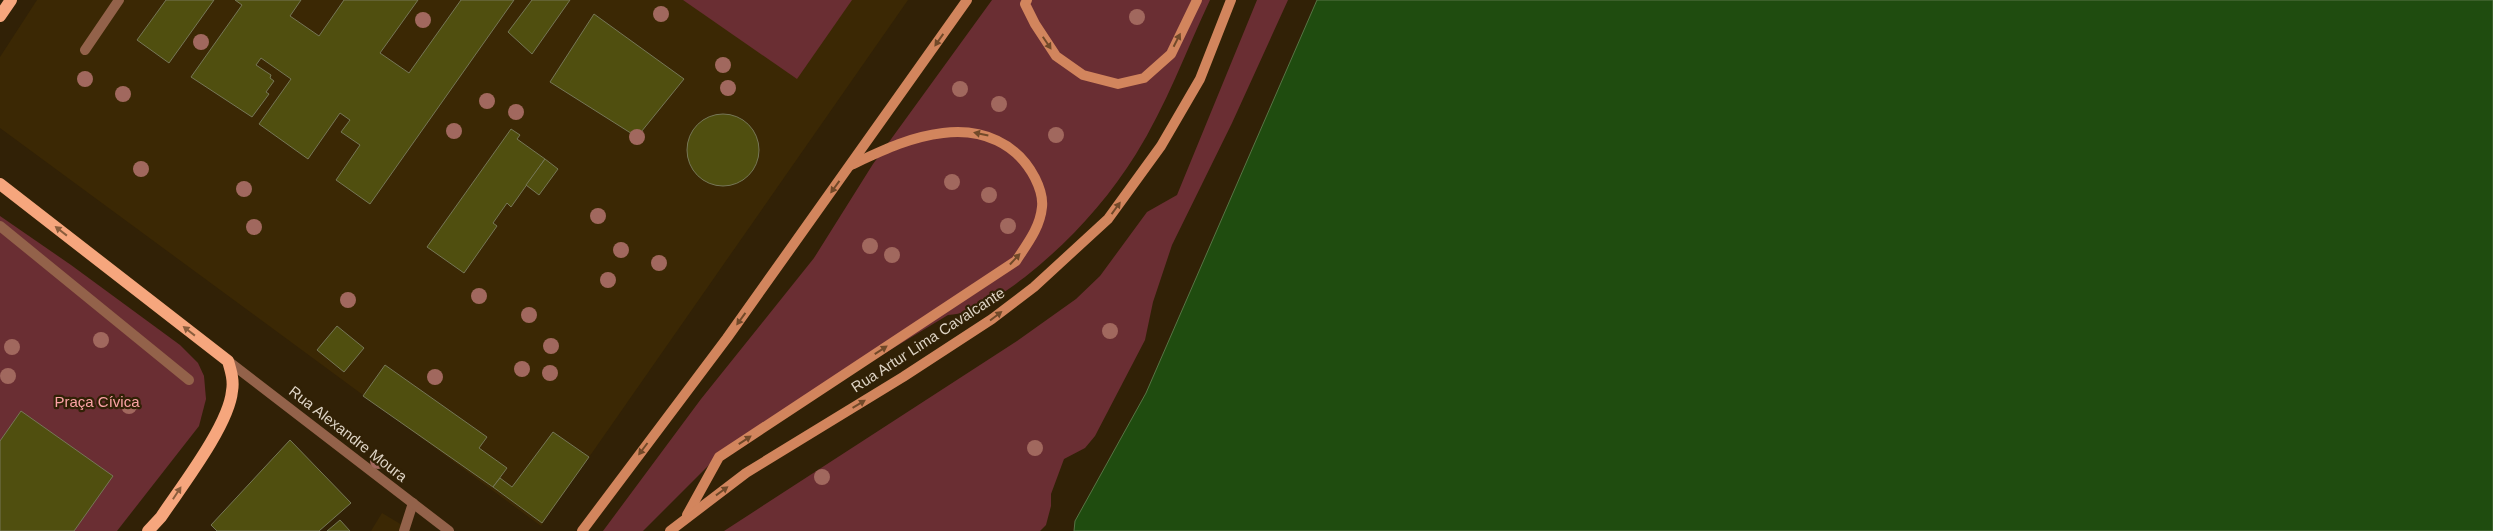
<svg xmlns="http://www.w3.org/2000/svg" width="2493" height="531" font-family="Helvetica,sans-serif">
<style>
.built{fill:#3b2804}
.green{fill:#6a2e33}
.water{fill:#1f4c0f;stroke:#587546}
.building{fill:#504f0f;stroke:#767757}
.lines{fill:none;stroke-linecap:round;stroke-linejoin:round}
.lane{stroke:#93624a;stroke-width:10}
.street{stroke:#93624a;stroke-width:10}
.secondary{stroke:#d2855d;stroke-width:10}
.primary{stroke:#f6a67d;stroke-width:12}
.tree{fill:#a1685e}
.oneway{fill:#714929}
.oneway2{fill:#8a5d3c}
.labels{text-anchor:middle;stroke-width:4.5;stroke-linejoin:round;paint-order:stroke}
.street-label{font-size:15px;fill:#ded4c5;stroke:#312106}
.park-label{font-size:15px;fill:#fca3a6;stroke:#312106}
</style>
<rect width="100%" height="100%" fill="#312106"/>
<!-- built -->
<g class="built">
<path d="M37,0H908L541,526L0,128V57Z"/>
<path d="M382,513L412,531H371Z"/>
</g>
<!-- green -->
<g class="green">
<path d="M683,0H852L797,79Z"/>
<path d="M992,0H1210C1186,51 1166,106 1136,154C1106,202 1069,242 1025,277C1002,294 978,313 948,315L723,451L643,531H603L701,399L814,258L873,164Z"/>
<path d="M1257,0H1288L1232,123L1172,245L1153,302L1145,340L1095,436L1085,448L1064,459L1051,494V506L1046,525L1040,531H724L1017,341L1076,299L1100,276L1147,212L1177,195Z"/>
<path d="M0,216L71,265L180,345L198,363L204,376L206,399L199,426L117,531H0Z"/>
</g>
<!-- water -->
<path class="water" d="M1317,0H2493V531H1074L1075,521L1146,393Z"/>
<!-- building -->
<g class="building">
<path d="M166,0H214L169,63L137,40Z"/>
<path d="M235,0H301L290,16L319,36L344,0H418L380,53L409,73L461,0H514L370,204L336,180L360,145L341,132L350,120L340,113L308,159L259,124L291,79L261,58L256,65L271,75L270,78L274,81L266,92L269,94L252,117L191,77L242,5Z"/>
<path d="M532,0H570L532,54L508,32Z"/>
<path d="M594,14L684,79L637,137L550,82Z"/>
<circle cx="723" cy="150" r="36"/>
<path d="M511,129L520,135L517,139L545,159L511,207L507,203L493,223L497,226L464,273L427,247Z"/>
<path d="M545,159L558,169L539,195L526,185Z"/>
<path d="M337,326L364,348L344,372L317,350Z"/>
<path d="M385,365L487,437L479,448L507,468L493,487L363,396Z"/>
<path d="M21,411L113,476L74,531H0V441Z"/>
<path d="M553,432L589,457L542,523L493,487L500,478L512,487Z"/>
<path d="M290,440L351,503L319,531H217L211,525Z"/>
<path d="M340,520L350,531H327Z"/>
</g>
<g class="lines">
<!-- lane -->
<g class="lane">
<path d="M85,50L119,0"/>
<path d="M404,531L413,503"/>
</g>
<!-- street -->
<g class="street">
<path d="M0,226L189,380"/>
<path d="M228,361L449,531"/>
</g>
<!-- secondary -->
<g class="secondary">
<path d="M1027,0L1025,4L1035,24L1056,56L1083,75L1118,84L1144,78L1171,54L1197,0"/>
<path d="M687,515L719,457L1016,261C1027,244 1040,228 1042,207C1043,198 1039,186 1035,178C1017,143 982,128 943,133C909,137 881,151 851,165"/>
<path d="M582,531L727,338L967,0"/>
<path d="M670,531L746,473L903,377L992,319L1034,287L1108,219L1161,146L1200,79L1231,0"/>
</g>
<!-- primary -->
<g class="primary">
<path d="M0,16L11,0"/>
<path d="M0,184L228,361C231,371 234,381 232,391C229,425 181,487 161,517L148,531"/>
</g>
</g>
<!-- trees -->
<g class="tree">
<circle cx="661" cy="14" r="8"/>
<circle cx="1137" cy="17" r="8"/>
<circle cx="423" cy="20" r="8"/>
<circle cx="201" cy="42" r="8"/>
<circle cx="723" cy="65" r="8"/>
<circle cx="85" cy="79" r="8"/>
<circle cx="728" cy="88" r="8"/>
<circle cx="960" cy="89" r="8"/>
<circle cx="123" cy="94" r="8"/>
<circle cx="487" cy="101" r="8"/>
<circle cx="999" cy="104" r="8"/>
<circle cx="516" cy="112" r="8"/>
<circle cx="454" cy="131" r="8"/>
<circle cx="1056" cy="135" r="8"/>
<circle cx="637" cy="137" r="8"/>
<circle cx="141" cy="169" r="8"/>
<circle cx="952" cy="182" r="8"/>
<circle cx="244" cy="189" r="8"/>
<circle cx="989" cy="195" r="8"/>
<circle cx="598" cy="216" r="8"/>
<circle cx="1008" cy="226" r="8"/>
<circle cx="254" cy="227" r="8"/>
<circle cx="870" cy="246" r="8"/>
<circle cx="621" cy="250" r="8"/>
<circle cx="892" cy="255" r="8"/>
<circle cx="659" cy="263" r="8"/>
<circle cx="608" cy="280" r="8"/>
<circle cx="479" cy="296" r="8"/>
<circle cx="348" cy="300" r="8"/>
<circle cx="529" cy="315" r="8"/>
<circle cx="1110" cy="331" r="8"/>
<circle cx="101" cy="340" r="8"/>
<circle cx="551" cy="346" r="8"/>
<circle cx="12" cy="347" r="8"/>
<circle cx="522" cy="369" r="8"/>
<circle cx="550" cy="373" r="8"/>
<circle cx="8" cy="376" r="8"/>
<circle cx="435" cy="377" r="8"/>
<circle cx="129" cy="406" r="8"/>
<circle cx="1035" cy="448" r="8"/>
<circle cx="378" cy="461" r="8"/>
<circle cx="822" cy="477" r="8"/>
</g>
<!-- one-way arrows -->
<defs><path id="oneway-solid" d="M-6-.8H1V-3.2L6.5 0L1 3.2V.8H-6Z" transform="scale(1.25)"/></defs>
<g class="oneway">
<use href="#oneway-solid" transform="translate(939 40) rotate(125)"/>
<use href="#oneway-solid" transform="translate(1177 40) rotate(-63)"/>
<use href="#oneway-solid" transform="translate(1047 43) rotate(56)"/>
<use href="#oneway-solid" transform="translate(981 134) rotate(-168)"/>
<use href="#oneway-solid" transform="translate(835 187) rotate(126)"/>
<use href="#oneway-solid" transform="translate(1116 208) rotate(-54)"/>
<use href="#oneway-solid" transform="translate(1015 259) rotate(-47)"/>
<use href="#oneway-solid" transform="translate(996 316) rotate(-37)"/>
<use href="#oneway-solid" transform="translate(741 319) rotate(126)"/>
<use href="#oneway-solid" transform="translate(881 350) rotate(-33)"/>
<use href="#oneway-solid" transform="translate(859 404) rotate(-31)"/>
<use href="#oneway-solid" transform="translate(745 440) rotate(-33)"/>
<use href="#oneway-solid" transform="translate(643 449) rotate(127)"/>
<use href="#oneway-solid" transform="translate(722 491) rotate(-36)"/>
</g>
<g class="oneway2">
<use href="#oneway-solid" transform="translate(61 231) rotate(-142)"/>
<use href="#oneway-solid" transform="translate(189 331) rotate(-142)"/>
<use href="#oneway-solid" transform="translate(177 493) rotate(-57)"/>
</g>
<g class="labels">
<!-- street labels -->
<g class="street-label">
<text transform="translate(928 340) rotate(-33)" y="5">Rua Artur Lima Cavalcante</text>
<text transform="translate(348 434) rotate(38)" y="5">Rua Alexandre Moura</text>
</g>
<!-- park labels -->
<g class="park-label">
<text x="97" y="407">Praça Cívica</text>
</g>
</g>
</svg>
